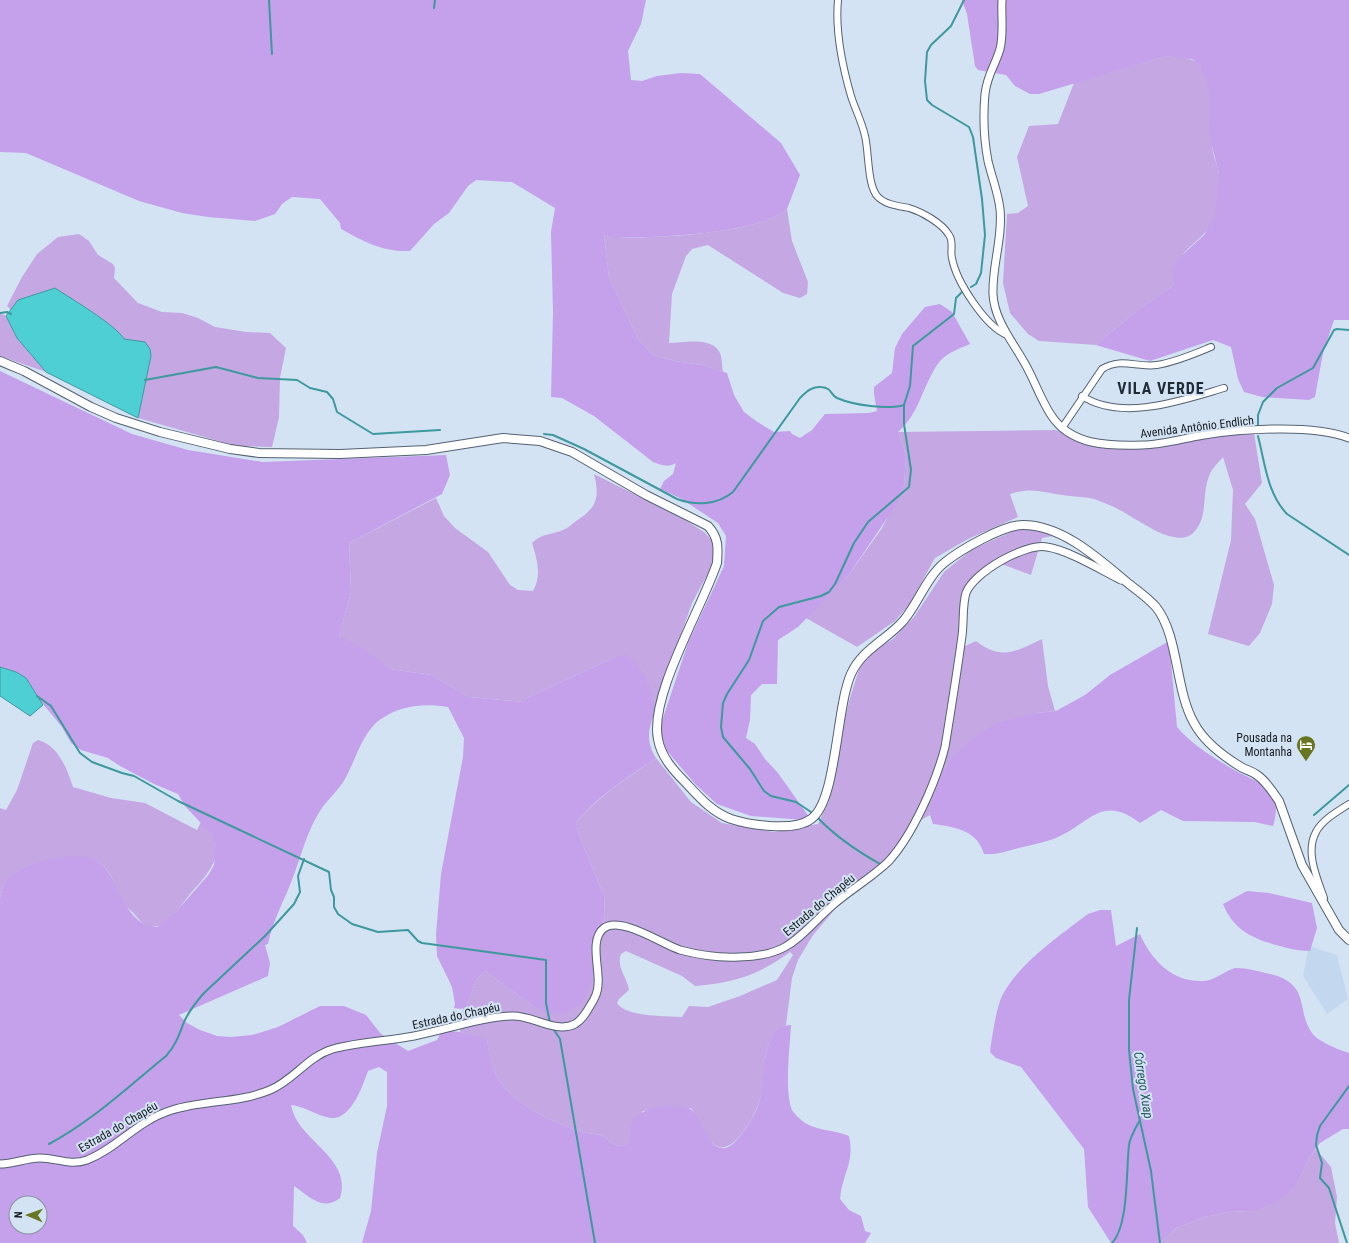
<svg xmlns="http://www.w3.org/2000/svg" width="1349" height="1243" font-family="'Roboto Condensed',sans-serif">
<style>
.built{fill:#c3d7ef}
.green{fill:#c4a7e3;fill-rule:evenodd}
.forest{fill:#c5a0eb;fill-rule:evenodd}
.water{fill:#4ecfd3;stroke:#3d999d}
.lines{fill:none;stroke-linecap:round;stroke-linejoin:round}
.stream{stroke:#3d999d;stroke-width:2}
.minor-casing{stroke:#546170;stroke-width:8}
.tertiary-casing{stroke:#546170;stroke-width:9}
.secondary-casing{stroke:#546170;stroke-width:10}
.minor{stroke:#fff;stroke-width:6}
.tertiary{stroke:#fff;stroke-width:7}
.secondary{stroke:#fff;stroke-width:8}
.labels{text-anchor:middle;stroke-width:4;stroke-linejoin:round;paint-order:stroke}
.street-label{font-size:12px;fill:#141a20;stroke:#d4e3f4}
.poi-label{font-size:12px;fill:#141a20;stroke:#d4e3f4;text-anchor:end}
.water-label{font-size:13px;font-style:italic;fill:#215759;stroke:#d4e3f4}
.district-label{font-size:16px;font-weight:bold;letter-spacing:1px;fill:#202b38;stroke:#d4e3f4}
</style>
<rect width="100%" height="100%" fill="#d4e3f4"/>
<!-- built -->
<path class="built" d="M1309,946L1337,955L1348,999L1327,1014L1303,976Z"/>
<!-- green -->
<g class="green">
<path d="M1166,56C1177,57 1192,56 1200,66C1216,87 1208,127 1213,152C1214,159 1218,166 1219,173C1220,182 1218,206 1215,215C1205,246 1171,247 1174,285L1135,312L1096,345L1039,341L1028,334L1010,313L1003,283L1007,214L1018,213L1028,206L1017,157L1029,126L1058,124L1074,83Z"/>
<path d="M787,209L792,241L808,282L807,294L800,298L783,293L708,245L692,249L686,256L672,294L669,343C683,343 712,336 720,353C722,358 722,366 723,372L702,365L674,361L654,355L638,339L609,277L604,235L610,238C650,238 757,235 787,209Z"/>
<path d="M79,234L89,241L98,255L113,264L115,268L114,278L138,303L162,312L182,313L198,318L215,327L246,332L270,333L286,348L280,378L279,417L272,447L236,446L138,418L151,356L145,342L124,339L121,335L55,288L18,300L11,310L7,306L22,277L37,254L58,237Z"/>
<path d="M0,313L6,316L17,338L46,372L0,356Z"/>
<path d="M1056,430L1086,442L1154,447L1205,437L1254,433L1262,483L1245,504L1255,519L1274,585L1272,604L1260,633L1249,646L1208,634L1231,540L1233,490L1223,457C1219,462 1212,468 1210,474C1201,492 1209,517 1194,532C1178,549 1145,524 1130,516C1119,509 1106,503 1094,499C1086,497 1078,497 1070,496C1047,494 1034,486 1010,494L1018,517L968,539L935,558L909,605L895,621L857,647L806,618L848,576L882,528L904,486L906,455L898,432Z"/>
<path d="M594,474L682,518L704,532L712,540L714,554L712,566L692,603L655,709L647,681L615,657L527,698L524,702L468,697L432,675L390,669L339,636L351,592L349,543L436,498L444,516L455,528L488,552L510,585L518,590L533,591C542,576 537,559 532,543C542,533 551,535 563,530C568,528 572,524 576,521C597,508 600,497 594,474Z"/>
<path d="M1024,526L1058,535L1042,538L1031,575L999,563L969,587L963,647L976,641C1001,661 1017,651 1042,639L1048,686L1055,711L1036,713L929,812L930,815L914,824L895,857L874,880L843,900L813,935L798,960L792,978L786,1025C759,1037 767,1075 760,1099C757,1112 734,1156 717,1146C705,1139 699,1120 691,1108L643,1111L631,1128L630,1141L624,1146C608,1146 611,1138 600,1135C594,1133 588,1134 582,1132C556,1124 511,1103 498,1078C491,1066 489,1053 487,1040L460,1032L463,1008L467,1006L476,980L485,971L533,1006L599,949L605,914L604,896L579,835L576,822C599,796 627,778 656,758L691,802L722,823L774,832L818,824L829,801L838,745L850,698L863,657L893,639L914,617L944,572L971,550ZM626,951L682,976L695,986C735,982 757,976 790,952L793,955L777,980L740,996L708,1007L689,1006L682,1017C667,1016 625,1017 617,1003L619,999L629,990C627,976 616,968 621,954Z"/>
<path d="M38,740C59,746 67,769 73,787L111,798L145,803L197,830L201,822C232,850 210,871 190,894C181,905 166,931 149,926C143,925 139,919 135,915C132,911 127,908 124,904C118,892 110,867 97,861C78,851 33,861 15,872C6,878 2,888 0,898V808L6,810L17,790L33,743Z"/>
<path d="M1316,1149L1331,1167L1337,1197L1335,1223L1339,1243H1160L1176,1228L1205,1217L1232,1211L1251,1212L1297,1185L1309,1158Z"/>
</g>
<!-- forest -->
<g class="forest">
<path d="M0,0H646L641,24L628,51L631,80L642,81L657,76L681,73L700,74L781,143L800,175L787,209C758,235 650,238 610,238L604,235L609,277L638,339L654,355L674,361L702,365L727,373L734,395L744,412L756,421L774,432L790,431L792,434L800,438L812,430L825,414L869,413L877,411L874,394V387L892,373L895,348L902,334L925,307L940,304L952,312L970,344C958,349 944,354 937,365C922,388 919,414 898,432L906,455L904,486L896,505L848,576L798,627L778,640L777,684H762L751,695L750,720L746,738L755,744L765,759L778,773L809,817L805,820L751,816L717,804L696,785L661,744L662,721L688,643L724,566L726,536L718,523L680,498L660,489L664,481L673,474L676,463C668,468 661,465 653,462L594,416L562,398L551,397L553,312L551,232L555,208L512,182L476,180L468,186L449,213L434,224L410,251C382,252 365,242 341,229L340,223L320,199L292,197L282,204L275,214L255,221L208,217L182,213L139,201L26,153L0,152Z"/>
<path d="M962,0H1349V320H1334L1323,353L1315,397L1309,400L1262,397L1244,392L1238,379L1231,347L1213,340L1150,361L1096,345L1135,312L1174,285L1173,274L1178,259L1204,235L1215,215L1219,173L1209,135L1210,102L1207,82L1200,66L1192,59L1166,56L1039,94H1030L1015,86L1006,75L978,70L975,66L967,14Z"/>
<path d="M0,371L132,434L188,450L263,462L446,455L450,475L442,494L349,543L351,592L339,636L361,647L390,669L432,675L468,697L524,702L527,698L615,657L627,655C641,665 654,690 655,708C655,712 653,717 652,720C647,735 648,745 656,758C627,778 599,795 576,822L579,835L604,896L605,914L591,984L582,1003L563,1014H549L533,1006L485,971L476,980L467,1006L461,1009L454,1008L455,1004L452,987L437,956L436,934L441,874L463,757L464,738L448,707C425,703 401,705 381,719C364,730 356,758 347,775C340,790 326,800 318,814C304,838 299,865 288,890C280,908 272,925 268,944L265,945L270,963L268,976L179,1015L187,1023L200,1030L217,1036L231,1037L252,1035L278,1027L320,1006H344L366,1015L381,1034L408,1051L437,1040L442,1030L460,1032L487,1039C489,1053 491,1066 498,1078C511,1103 556,1124 582,1132C588,1134 594,1133 600,1135C611,1138 608,1146 624,1146L630,1141C630,1134 630,1124 635,1118C643,1108 678,1102 689,1108C703,1115 710,1164 734,1143C744,1133 757,1113 760,1099C765,1079 761,1024 791,1025C790,1047 784,1090 792,1110C794,1114 801,1120 805,1123C818,1131 835,1130 849,1136C855,1163 842,1174 840,1199L849,1210L861,1216L865,1231L871,1233L865,1243H362L371,1211L377,1153L387,1106V1072L379,1067L368,1071C362,1087 350,1125 326,1117C315,1114 303,1106 291,1105C297,1141 353,1157 340,1198C322,1212 309,1196 294,1186L293,1226L303,1235L307,1243H0V898C2,890 4,882 10,876C24,862 81,849 98,861C121,878 122,925 157,927L176,912L209,874L214,865L215,853L216,846L212,835L185,806L178,794L154,784L120,766L108,758L81,750L71,743L62,727L39,699L26,678L16,672L0,667ZM16,1203H40V1227H16Z"/>
<path d="M1169,641L1177,727C1192,745 1217,760 1238,772C1250,778 1263,783 1272,793C1278,801 1276,817 1273,826L1254,822L1183,821L1161,810L1140,823C1102,794 1090,823 1058,837C1047,842 1035,844 1023,847C1009,850 999,855 984,854C977,830 955,827 933,824L929,812L938,782L952,758L972,739L997,723L1036,713L1056,711L1085,695L1110,675Z"/>
<path d="M1247,891L1269,893L1312,903L1317,928L1310,951C1298,951 1287,948 1276,945C1251,938 1233,929 1223,904Z"/>
<path d="M1100,910H1111L1116,946L1140,934C1151,960 1173,983 1204,981C1216,980 1224,971 1235,968C1245,967 1271,974 1280,977C1309,989 1297,1012 1312,1033C1317,1041 1339,1050 1349,1053V1129H1343L1320,1143L1309,1158L1297,1185L1278,1201L1251,1212L1232,1211L1205,1217L1176,1228L1160,1243H1111L1088,1207L1084,1149L1021,1067L996,1058L990,1052C992,1037 996,1009 1002,996C1019,963 1059,936 1088,914Z"/>
</g>
<!-- water -->
<g class="water">
<path d="M55,288C70,298 116,325 124,339L145,342L150,349L151,356L138,418L46,372L17,338L6,316L18,300Z"/>
<path d="M0,667L16,672L26,678L43,705L30,716L0,696Z"/>
</g>
<g class="lines">
<!-- stream -->
<g class="stream">
<path d="M269,0L272,54"/>
<path d="M964,0L951,26L931,45L927,52L925,81L927,100L932,105L969,127L973,137L982,199L985,235L981,273L976,284L971,287"/>
<path d="M434,8L435,0"/>
<path d="M0,313L7,312L11,314"/>
<path d="M145,380L216,367L258,378L297,380L310,388L327,392L333,399L337,412L373,434L440,430"/>
<path d="M1258,425V415L1263,402L1277,388L1313,368L1334,330L1337,329L1349,330"/>
<path d="M544,434L553,435L584,449L677,499C696,506 717,505 733,492L800,398C806,392 812,386 821,387C833,388 830,395 837,398C853,405 888,410 904,405"/>
<path d="M1258,436C1265,463 1267,493 1287,514L1349,555"/>
<path d="M37,696L51,706L80,753L92,762L122,773L134,776L178,801L329,872L331,890L334,897V907L338,914L352,924L378,932L408,930L418,941L422,943L546,960V1003L550,1023"/>
<path d="M811,812L796,802L771,796L764,791L750,769L723,737L721,727L723,703L727,694L749,660L763,621L779,607L821,596L829,592L835,584L854,543L868,522L909,487L911,470L904,424V405L910,386L913,346L954,314L956,298L964,290"/>
<path d="M1314,815L1349,785"/>
<path d="M818,818C836,837 857,851 880,864"/>
<path d="M1137,928L1129,1000V1050L1133,1089L1151,1171L1160,1243"/>
<path d="M552,1027L560,1039L595,1243"/>
<path d="M49,1144C92,1121 128,1087 166,1056C176,1045 179,1035 184,1022C189,1011 196,1002 204,993L265,936L294,904L300,892L298,876L304,859"/>
<path d="M1112,1243C1129,1225 1126,1170 1129,1145C1130,1137 1136,1127 1140,1120"/>
<path d="M1347,1243L1329,1188L1320,1178L1322,1163L1316,1145L1317,1135L1320,1126L1349,1086"/>
</g>
<!-- minor casing -->
<g class="minor-casing">
<g id="minor">
<path d="M838,0C835,32 842,65 851,96C855,109 862,122 865,136C869,151 867,186 878,197C886,205 899,206 909,208C922,212 942,223 949,235C954,241 950,251 952,258C956,281 985,326 1007,335"/>
<path d="M1082,396C1122,422 1183,400 1224,388"/>
<path d="M1062,428L1102,369C1122,357 1136,368 1157,365C1176,362 1194,354 1211,347"/>
<path d="M1324,898C1317,878 1305,852 1316,832C1322,820 1338,811 1349,804"/>
</g>
</g>
<!-- tertiary casing -->
<g class="tertiary-casing">
<g id="tertiary">
<path d="M1002,0C1001,16 1004,33 1000,49C995,66 987,75 985,94C983,116 984,140 988,161C992,178 998,192 1000,209C1003,238 992,265 993,294C994,319 1012,341 1024,362C1034,379 1040,398 1051,415C1071,446 1109,446 1142,445C1163,445 1184,438 1204,435C1242,429 1314,424 1349,438"/>
<path d="M0,1164C14,1164 26,1158 40,1158C56,1158 71,1166 87,1160C118,1148 136,1121 172,1110C204,1100 239,1103 270,1090C294,1080 308,1056 333,1049C359,1042 388,1041 414,1036C445,1030 482,1017 512,1016C533,1015 555,1034 575,1024C582,1020 586,1013 590,1006C594,1000 598,992 598,985C600,969 589,939 604,928C621,916 662,944 680,950C699,955 719,958 739,957C791,956 798,936 833,905C850,890 871,878 888,862C913,835 936,782 945,747C951,710 957,673 962,636C964,622 962,607 966,593C974,572 1025,543 1047,547C1068,550 1101,570 1121,580"/>
</g>
</g>
<!-- secondary casing -->
<g class="secondary-casing">
<path id="secondary" d="M0,361L24,371L91,407L116,418L160,432L230,449L259,453L340,454L426,450L503,438L540,441L572,452L646,495L708,526C719,538 718,548 717,563C702,608 649,696 658,739C661,757 674,771 686,783C700,798 712,812 731,819C750,825 794,832 811,819C837,801 836,707 851,674C862,649 887,640 904,620C918,603 927,577 944,563C960,550 1003,525 1023,525C1063,525 1100,560 1129,584C1138,591 1148,598 1156,607C1179,636 1175,690 1194,723C1204,742 1223,756 1241,767C1246,770 1252,771 1257,775C1266,781 1273,792 1279,801L1302,865L1339,930L1349,940"/>
</g>
<!-- minor -->
<use href="#minor" class="minor"/>
<!-- tertiary -->
<use href="#tertiary" class="tertiary"/>
<!-- secondary -->
<use href="#secondary" class="secondary"/>
</g>
<!-- icons -->
<defs>
<g id="hotel-pin" transform="scale(1)"><path d="M0 17L-7.5 6A9.5 9.5 0 1 1 7.5 6Z" fill="#687521" stroke="#d4e3f4"/><path d="M-6-4.5h1.5V1H6V5H4.5V3h-9V5H-6ZM-4 0a1.8 1.8 0 1 1 3.6 0ZM.5 0V-2.5h3Q6-2.5 6 0Z" fill="#fff"/></g>
</defs>
<g fill-rule="evenodd">
<use href="#hotel-pin" x="1306" y="745"/>
</g>
<g class="labels">
<!-- street labels -->
<g class="street-label">
<text transform="translate(1197 427) rotate(-7)" y="4">Avenida Antônio Endlich</text>
<text transform="translate(819 905) rotate(-40)" y="4">Estrada do Chapéu</text>
<text transform="translate(456 1016) rotate(-12)" y="4">Estrada do Chapéu</text>
<text transform="translate(118 1127) rotate(-30)" y="4">Estrada do Chapéu</text>
</g>
<!-- poi labels -->
<g class="poi-label">
<text x="1292" y="742">Pousada na<tspan x="1292" dy="14">Montanha</tspan></text>
</g>
<!-- water labels -->
<g class="water-label">
<text transform="translate(1144 1085) rotate(81)" y="5">Córrego Xuap</text>
</g>
<!-- district labels -->
<g class="district-label">
<text x="1161" y="394">VILA VERDE</text>
</g>
</g>
<!-- north arrow -->
<g transform="translate(28 1215) rotate(272)"><circle r="19" fill="#d4e3f4" stroke="#87939f"/>
<path d="M0-3L7 15L0 10L-7 15Z" fill="#687521"/>
<text y="-6" font-size="11" font-weight="bold" text-anchor="middle" fill="#141a20">N</text>
</g>
</svg>
